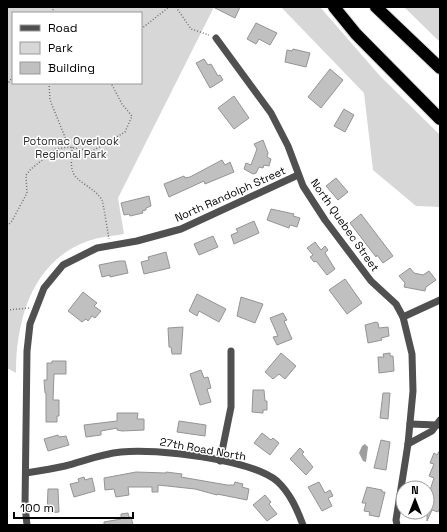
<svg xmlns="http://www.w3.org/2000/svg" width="447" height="532" font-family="'Space Grotesk',sans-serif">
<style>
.green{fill:#d7d7d7;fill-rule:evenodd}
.water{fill:#9e9e9e}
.building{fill:#c0c0c0;stroke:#949494}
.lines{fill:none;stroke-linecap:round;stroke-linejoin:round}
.motorway-casing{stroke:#dbdbdb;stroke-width:14}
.path{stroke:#727272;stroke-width:1.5;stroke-dasharray:1 2;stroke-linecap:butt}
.minor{stroke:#505050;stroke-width:7}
.motorway{stroke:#000;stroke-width:12}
.labels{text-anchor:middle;stroke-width:3;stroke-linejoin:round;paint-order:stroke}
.park-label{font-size:11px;fill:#2e2e2e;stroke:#fff}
.street-label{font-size:11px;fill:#000;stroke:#fff}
</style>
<rect width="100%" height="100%" fill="#fff"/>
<!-- green -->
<g class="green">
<path d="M7,7H214L118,198L124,234C112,236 99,237 88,241C32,261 16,320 16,373L7,368ZM13,13H141V83H13Z"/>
<path d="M281,7H320L380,76L440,135V207L416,206L373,170L364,93Z"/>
<path d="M404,7H440V42Z"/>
</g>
<!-- water -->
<path class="water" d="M365,444L368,447L366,462L363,461L359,453L362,446Z"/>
<!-- building -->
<g class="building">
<path d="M213,7H240L235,18Z"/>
<path d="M256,23L277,33L270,45L259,39L256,44L247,39Z"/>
<path d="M293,49L310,53L306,67L285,62L287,50L292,51Z"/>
<path d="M204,59L208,65L211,64L218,76L220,75L223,80L210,88L196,63Z"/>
<path d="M330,69L343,80L321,108L308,97Z"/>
<path d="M234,96L249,118L234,129L218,108Z"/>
<path d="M344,109L354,115L345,132L334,126Z"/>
<path d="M263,140L268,153L267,157L271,159L269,166L264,165L263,168L259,167L256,173L253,174L244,169L246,163L251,165L257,149L254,144Z"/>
<path d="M222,160L225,165L230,162L234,172L205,184L204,181L169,197L164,184L184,176L185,178L190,177Z"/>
<path d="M336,178L348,192L338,200L326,186Z"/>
<path d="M149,196L151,206L146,208V210L142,211L143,213L130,216L129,214L124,215L121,203Z"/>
<path d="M271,209L294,214L293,216L300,218L297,227L290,225L289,228L267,220Z"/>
<path d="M361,214L393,256L383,263L377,255L376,257L350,223Z"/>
<path d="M254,221L259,233L234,244L231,235L238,232L236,229Z"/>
<path d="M213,236L218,247L199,255L194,244Z"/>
<path d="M315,242L321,250L325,246L328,250L325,253L335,269L327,275L316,261L314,262L310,257L313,255L307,248Z"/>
<path d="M166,252L170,268L144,274L141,262L149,260L148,257Z"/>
<path d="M119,261H125L128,273L110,277V275L102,277L99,265Z"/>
<path d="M410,268L414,273L423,275L429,271L436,280L426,287L425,291L404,287L405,283L399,276Z"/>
<path d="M345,279L362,303L347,314L329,290Z"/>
<path d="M83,292L97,303L94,306L101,311L95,318L92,316L88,321L86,319L82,322L68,311Z"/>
<path d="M197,294L226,309L219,322L199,311L197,316L189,311Z"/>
<path d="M241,297L263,304L255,323L237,316Z"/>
<path d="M283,313L287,320L284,321L292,339L277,345L273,337L278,336L270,318Z"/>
<path d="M376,322L378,323L379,328L388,327L389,336L381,338L382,340L368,343L365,325Z"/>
<path d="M183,327L181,354H172L171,347H169L168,328Z"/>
<path d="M281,353L296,366L285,379L279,374L273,379L265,372Z"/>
<path d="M390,353V356H393L394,371L379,373L378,357H384L383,354Z"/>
<path d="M52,361H66V374H54L53,400H59V416H57V422H46V393H45L44,380H47V363H52Z"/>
<path d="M201,370L204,378L208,377L211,388L207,389L211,402L200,405L190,374Z"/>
<path d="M253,390H264L265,401H267V410H263V413L252,412Z"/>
<path d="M383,393H390L388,419L380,418Z"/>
<path d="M117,413H138L137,419H144V430L122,431L117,430V428L101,431V435L86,437L84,425L117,421Z"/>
<path d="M179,421L206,425L205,436L177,432Z"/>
<path d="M262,433L271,440L273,438L279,443L270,455L254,443Z"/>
<path d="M58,435L59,437L66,436L69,445L48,451L44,439Z"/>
<path d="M381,440L390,442L386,470L374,468Z"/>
<path d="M300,448L304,452L302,454L313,467L306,475L290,459Z"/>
<path d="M440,450V507L438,512L432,510L427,521V499L434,478L429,476L434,464L430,463L434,453L437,455Z"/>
<path d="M136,472L166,473V472L182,474L181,477L227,485H234L235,482L243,484L242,487L249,489L247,500L217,494V495L195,489L158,485V492H152V487H128L129,495L116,497L114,489L105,490L104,478Z"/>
<path d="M84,477L85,480L92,478L95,491L74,497L70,484L79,482L78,479Z"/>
<path d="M319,482L325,493L330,490L333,496L328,498L332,506L322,511L308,487Z"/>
<path d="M367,487L382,490V492H385L379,517L369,515L370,512L364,511L366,503H362Z"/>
<path d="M48,489H58L59,512L47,513Z"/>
<path d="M265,495L271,502L269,504L277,514L267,521L253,505Z"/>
<path d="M128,513L129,517H131L133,525H104V522L121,519V514Z"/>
</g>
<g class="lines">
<!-- motorway casing -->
<g class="motorway-casing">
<g id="motorway">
<path d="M334,7L356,34L440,119"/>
<path d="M376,7L440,68"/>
</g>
</g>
<!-- path -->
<g class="path">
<path d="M176,7L191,29L209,35"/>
<path d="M52,13L54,7"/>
<path d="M141,29L169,7"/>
<path d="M49,83L50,100L69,147L92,151L125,132L132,116L122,104L111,83"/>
<path d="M7,85L13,76"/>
<path d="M72,147C72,155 70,165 73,172C75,181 95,188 102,200C103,202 108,233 109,239"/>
<path d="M7,226L12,221L27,193L26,175L31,169L56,149L69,147"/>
<path d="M7,310L29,308"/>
</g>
<!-- minor -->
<g class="minor">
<path d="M216,38L271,113L288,146L303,186L325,220L371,281L396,304L403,317L412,354L413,391L408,444L396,520L397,525"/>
<path d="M403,317L440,300"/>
<path d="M410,424L437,425"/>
<path d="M408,444L432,431L440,420"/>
<path d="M220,461L231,407V351"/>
<path d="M26,473C39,471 52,469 65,466C84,461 101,454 121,452C156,448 250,459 277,481C290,493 297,509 303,525"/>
<path d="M27,525L25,506L27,351L30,324L44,288L63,265L97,248L137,241L181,229L298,175"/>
</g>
<!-- motorway -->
<use href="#motorway" class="motorway"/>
</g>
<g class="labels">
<!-- park labels -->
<g class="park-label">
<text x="71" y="145">Potomac Overlook<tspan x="71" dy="13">Regional Park</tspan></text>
</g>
<!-- street labels -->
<g class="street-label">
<text transform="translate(230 194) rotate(-24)" y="4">North Randolph Street</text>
<text transform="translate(345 225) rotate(55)" y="4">North Quebec Street</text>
<text transform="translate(203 449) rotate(10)" y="4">27th Road North</text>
</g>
</g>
<!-- border -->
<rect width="447" height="532" fill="none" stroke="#000000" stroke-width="16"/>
<!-- legend -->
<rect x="12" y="12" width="130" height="72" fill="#ffffff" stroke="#999999"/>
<rect x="20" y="25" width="20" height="6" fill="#505050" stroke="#999999"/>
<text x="48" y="32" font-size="12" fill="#000000">Road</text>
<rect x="20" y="42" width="20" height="12" fill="#d7d7d7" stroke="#999999"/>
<text x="48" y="52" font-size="12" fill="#000000">Park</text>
<rect x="20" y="62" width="20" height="12" fill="#c0c0c0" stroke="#999999"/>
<text x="48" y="72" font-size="12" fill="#000000">Building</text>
<!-- north arrow -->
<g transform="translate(415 500)"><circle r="19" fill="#ffffff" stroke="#999999"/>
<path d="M0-3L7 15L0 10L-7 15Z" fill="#000000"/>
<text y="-6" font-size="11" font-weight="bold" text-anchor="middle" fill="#000000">N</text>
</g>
<!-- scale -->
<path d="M14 512v6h119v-6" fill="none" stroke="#000000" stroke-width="2"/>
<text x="20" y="512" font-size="12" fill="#000000" stroke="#ffffff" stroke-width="3" paint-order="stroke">100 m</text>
</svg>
